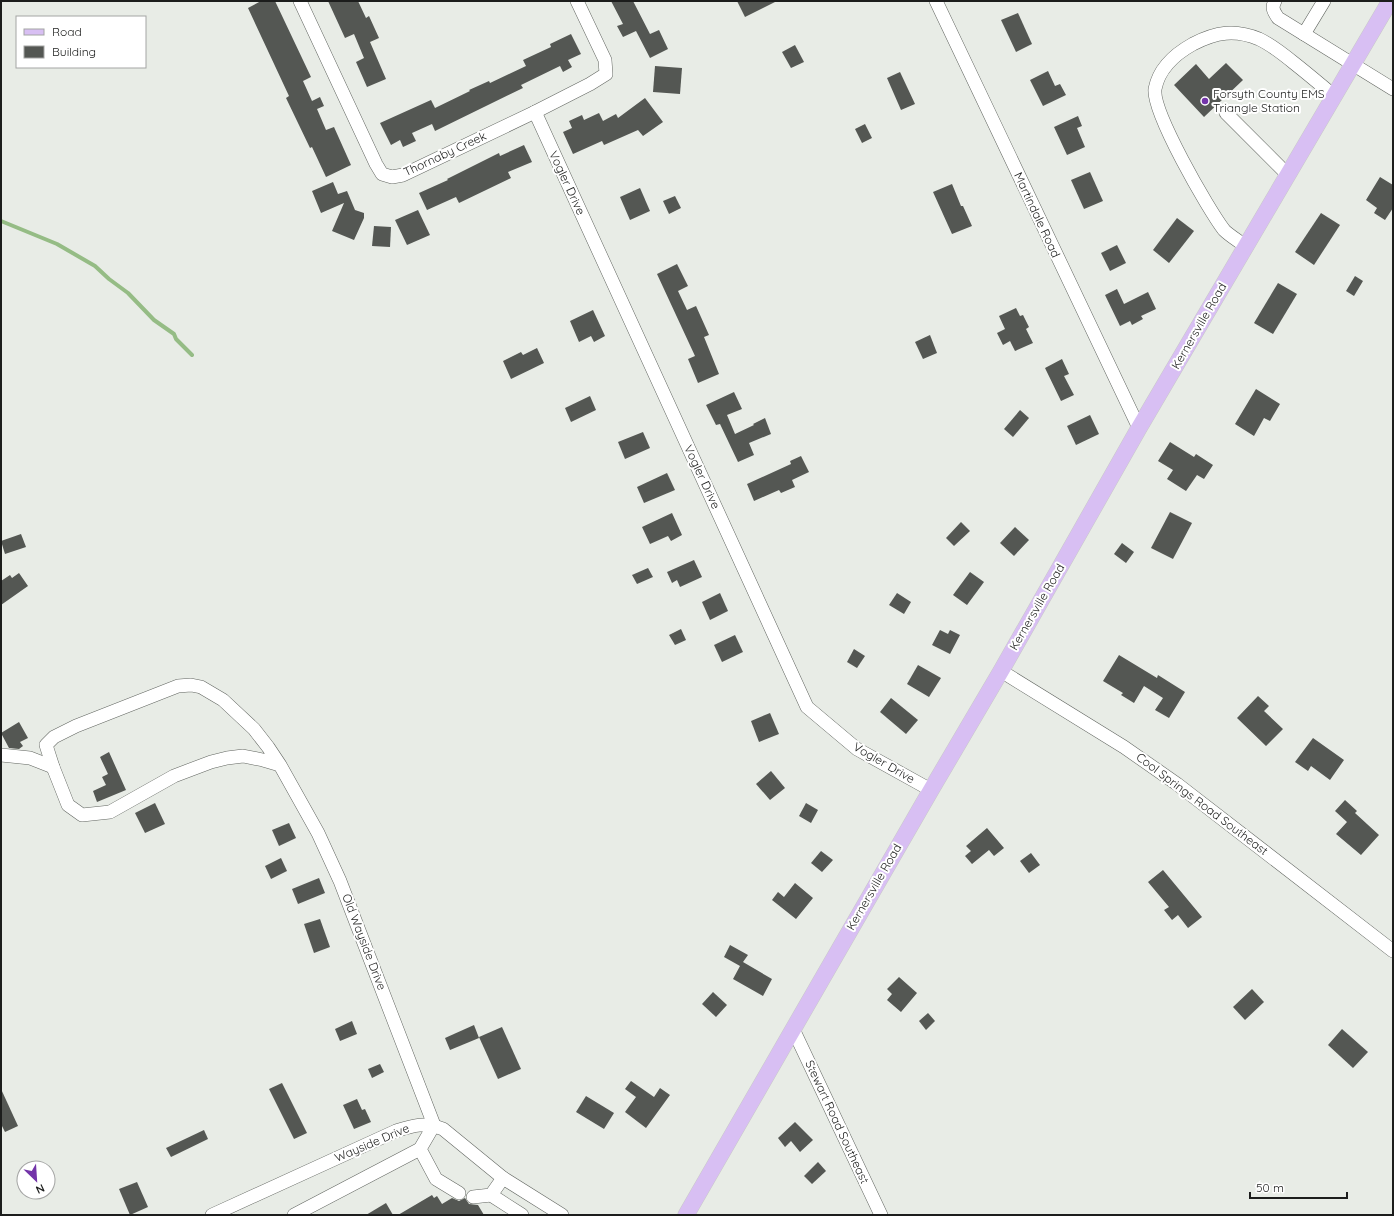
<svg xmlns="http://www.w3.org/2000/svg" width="1394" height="1216" font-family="Quicksand,sans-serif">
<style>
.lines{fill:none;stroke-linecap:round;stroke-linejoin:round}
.stream{stroke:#95bc85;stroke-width:4}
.building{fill:#545753}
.minor-casing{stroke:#626661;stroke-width:14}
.major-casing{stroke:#c9c9c9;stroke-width:17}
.minor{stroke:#fff;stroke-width:13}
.major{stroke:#d8bff3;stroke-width:16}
.poi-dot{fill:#7334a9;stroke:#fff;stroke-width:1.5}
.labels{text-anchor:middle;stroke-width:4;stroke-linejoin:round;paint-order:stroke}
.poi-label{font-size:12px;fill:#1c1d1c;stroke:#fff;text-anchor:start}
.street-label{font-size:12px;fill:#1c1d1c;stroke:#fff}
</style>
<rect width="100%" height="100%" fill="#e8ece6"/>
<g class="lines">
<!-- stream -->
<path class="stream" d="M1,221L57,244L95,266L109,279L128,293L154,320L174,334L176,339L192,355"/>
</g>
<!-- building -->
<g class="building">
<path d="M261,1H275L311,77L303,81L312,101L320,97L324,106L317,109L326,130L334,127L351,165L326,177L312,147L310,148L286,98L289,96L248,8Z"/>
<path d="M328,1H358L366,18L369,16L379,38L370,42L386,79L367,87L356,62L364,58L354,34L345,38Z"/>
<path d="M611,1H633L650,34L659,30L668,49L650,58L636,31L623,37L617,26L623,24Z"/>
<path d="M737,1H777L745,17Z"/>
<path d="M1018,13L1032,44L1016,52L1001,20Z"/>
<path d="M571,34L581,54L568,60L572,67L563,72L560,66L521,85L523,88L435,131L432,124L412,133L416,141L403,147L400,140L391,145L380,123L431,100L435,108L470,91L469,90L489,81L490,83L526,66L523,60L551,47L550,44Z"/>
<path d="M795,45L804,62L791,68L782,52Z"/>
<path d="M1226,63L1243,80L1204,117L1174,85L1196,64L1209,79Z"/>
<path d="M655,66L682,68L680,94L653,92Z"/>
<path d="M1048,71L1055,86L1060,84L1066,95L1043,106L1030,80Z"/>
<path d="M900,72L915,104L901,110L887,78Z"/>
<path d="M645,98L663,122L643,136L638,130L604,145L602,141L573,154L563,132L572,128L569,121L582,115L584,120L599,113L603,121L616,114L618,118Z"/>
<path d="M1078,116L1082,126L1077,128L1085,147L1067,155L1054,127Z"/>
<path d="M865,124L872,138L862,143L855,129Z"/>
<path d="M524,145L532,162L508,172L511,178L459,203L456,197L427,210L419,193L448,180L447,179L499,153L500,156Z"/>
<path d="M1090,172L1103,201L1084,209L1071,180Z"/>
<path d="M1380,177L1393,185V208L1385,220L1374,213L1377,208L1366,200Z"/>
<path d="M333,182L338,194L347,191L355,210L364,213V218L354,240L332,231L344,203L321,213L312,191Z"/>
<path d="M952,184L961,206H963L972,226L952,234L933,192Z"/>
<path d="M640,188L650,211L630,220L620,197Z"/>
<path d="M675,196L681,208L669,214L663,201Z"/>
<path d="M418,210L430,235L407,245L395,220Z"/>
<path d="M1321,213L1340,225L1314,265L1295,252Z"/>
<path d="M1177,218L1194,231L1169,263L1153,250Z"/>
<path d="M374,226L391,227L390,247L372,246Z"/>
<path d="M1117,245L1126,263L1110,271L1101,253Z"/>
<path d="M677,264L688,286L678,291L687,310L696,306L709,335L704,337L719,374L698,383L688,359L695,356L657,274Z"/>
<path d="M1355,276L1363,281L1354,296L1346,291Z"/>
<path d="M1278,283L1297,294L1273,334L1254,323Z"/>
<path d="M1117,289L1124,304L1148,292L1156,309L1141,316L1143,319L1132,325L1130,321L1120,326L1105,295Z"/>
<path d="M1016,308L1020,316L1023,315L1029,327L1026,329L1033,343L1015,351L1010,341L1003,345L997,333L1005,329L999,316Z"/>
<path d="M593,310L605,336L594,342L591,336L579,342L570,321Z"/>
<path d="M930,335L937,353L923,359L915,342Z"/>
<path d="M537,348L544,363L511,379L503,361L521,352L523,355Z"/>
<path d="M1062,359L1069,374L1064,376L1074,395L1061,401L1045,368Z"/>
<path d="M1256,389L1280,404L1270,421L1264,418L1254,436L1235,424Z"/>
<path d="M734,392L742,409L727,415L735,434L754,425L753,424L765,418L771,434L749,443L754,455L738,462L720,424L716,425L706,405Z"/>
<path d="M590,396L596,410L571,422L565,408Z"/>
<path d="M1020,410L1029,418L1013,437L1004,429Z"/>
<path d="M1090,415L1099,434L1076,445L1067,426Z"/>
<path d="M643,432L650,448L625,459L618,442Z"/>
<path d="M1170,442L1194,457L1196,454L1213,465L1204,479L1197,475L1186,491L1167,479L1173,470L1158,461Z"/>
<path d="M801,456L809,472L792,480L795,487L781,493L779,490L754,501L747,484L791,464L790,461Z"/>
<path d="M667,473L675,490L644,503L637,487Z"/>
<path d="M1170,512L1192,523L1173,559L1151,548Z"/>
<path d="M672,513L682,535L671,541L668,536L650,544L642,527Z"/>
<path d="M961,522L970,531L954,546L946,538Z"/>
<path d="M1015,527L1029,540L1014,556L1000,543Z"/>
<path d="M21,534L26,547L5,554L1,541Z"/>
<path d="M1122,543L1134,552L1126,563L1114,554Z"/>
<path d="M694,560L702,577L680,587L677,580L672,583L667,572Z"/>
<path d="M648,568L653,577L637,584L632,575Z"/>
<path d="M970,572L984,582L967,605L953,595Z"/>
<path d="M19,573L28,586L1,605V581L10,575L12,578Z"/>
<path d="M720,593L728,611L710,620L702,602Z"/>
<path d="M897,593L911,602L904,614L889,605Z"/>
<path d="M681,629L686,640L675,645L669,635Z"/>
<path d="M940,630L948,634L950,630L960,635L950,654L932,645Z"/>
<path d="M735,635L743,652L722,662L714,645Z"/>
<path d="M854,649L865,656L857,668L847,662Z"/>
<path d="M1119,655L1157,678L1158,675L1185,692L1169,718L1155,710L1163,698L1144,686L1134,703L1121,695L1123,693L1103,681Z"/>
<path d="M918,665L941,678L929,697L907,684Z"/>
<path d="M1258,696L1269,706L1264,711L1283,729L1266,746L1237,718Z"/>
<path d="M891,698L918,720L906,734L880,712Z"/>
<path d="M770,713L779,734L759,742L751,721Z"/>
<path d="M19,722L28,738L20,742L23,746L19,749L9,748L1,733Z"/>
<path d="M1313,738L1344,760L1330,780L1311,766L1308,771L1295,762Z"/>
<path d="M109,752L126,790L97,802L93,791L106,785L102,777L108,774L100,757Z"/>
<path d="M771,771L785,788L770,800L756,784Z"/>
<path d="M1345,800L1357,811L1355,813L1379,835L1361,855L1336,834L1347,822L1335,811Z"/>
<path d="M155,803L165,824L145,833L135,813Z"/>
<path d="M806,803L818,810L811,823L799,816Z"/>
<path d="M289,823L296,838L279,846L272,830Z"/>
<path d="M987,828L1004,848L994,856L989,850L972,864L965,856L971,851L966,846Z"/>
<path d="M821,851L833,860L822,872L811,863Z"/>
<path d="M1031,853L1040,865L1029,873L1020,861Z"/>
<path d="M281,858L287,871L271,879L265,866Z"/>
<path d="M1163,870L1202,917L1188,928L1178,915L1172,920L1164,910L1169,907L1148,882Z"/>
<path d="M319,878L325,893L298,904L292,889Z"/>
<path d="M795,883L813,898L796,919L772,900L778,892L784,897Z"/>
<path d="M320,919L330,947L314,953L304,924Z"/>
<path d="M730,945L748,955L743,962L772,979L763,996L733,979L740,966L724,957Z"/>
<path d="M899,977L917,993L901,1012L887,1000L892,994L887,989Z"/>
<path d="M1252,989L1264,1002L1245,1020L1233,1007Z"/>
<path d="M713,992L727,1005L716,1017L702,1004Z"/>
<path d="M928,1013L935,1021L926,1030L919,1021Z"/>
<path d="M352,1021L357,1034L340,1041L335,1029Z"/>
<path d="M474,1025L479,1038L450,1050L445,1038Z"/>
<path d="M502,1027L521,1069L498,1079L479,1037Z"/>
<path d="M1342,1029L1368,1052L1353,1068L1328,1045Z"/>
<path d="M380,1064L384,1072L372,1078L368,1069Z"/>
<path d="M631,1081L654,1097L660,1088L670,1095L646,1128L625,1112L636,1097L625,1089Z"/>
<path d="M282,1083L307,1133L294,1139L269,1089Z"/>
<path d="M1,1089L18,1126L5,1132L1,1124Z"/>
<path d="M586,1096L614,1113L604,1129L576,1112Z"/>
<path d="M357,1099L362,1110L365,1109L371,1122L354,1129L343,1105Z"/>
<path d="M795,1122L813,1140L800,1152L791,1141L785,1147L778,1138Z"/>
<path d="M204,1130L208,1139L171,1157L166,1148Z"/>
<path d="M818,1162L826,1171L812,1184L804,1176Z"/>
<path d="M137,1182L148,1207L130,1215L119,1189Z"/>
<path d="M432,1195L434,1198L437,1196L442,1204L452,1198L459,1201L465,1198L469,1204L478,1205L484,1215H398Z"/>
<path d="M386,1203L393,1215H366Z"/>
</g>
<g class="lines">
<!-- minor casing -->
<g class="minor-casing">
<g id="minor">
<path d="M300,1L376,164L382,174L392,177L403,175L535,112L590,84L606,74L605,60L577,1"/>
<path d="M936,1L1139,428"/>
<path d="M1275,1C1271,8 1274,12 1278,18L1393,89"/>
<path d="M1304,34L1324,1"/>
<path d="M535,112L807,707L857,749L931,790"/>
<path d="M1226,113L1288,175"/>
<path d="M1246,247C1239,241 1230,236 1224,230C1208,209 1152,112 1155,89C1159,68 1175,54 1193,44C1216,32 1235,29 1259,39C1272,45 1283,54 1294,63C1308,74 1321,85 1334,96"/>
<path d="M1001,671L1124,747L1177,784L1393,951"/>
<path d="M1,755L30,758L53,767"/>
<path d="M280,765L263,760L243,756L227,758L211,762L174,776L110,812L82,815L68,805L53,767L46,745L54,737L76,726L178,686L191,685L201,687L223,700L254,729L268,747L280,765L318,833L340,881L434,1125L420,1149L436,1179L459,1193"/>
<path d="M793,1029L881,1215"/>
<path d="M491,1195L522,1215"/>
<path d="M473,1197L491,1195L503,1178"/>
<path d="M212,1215L396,1131C414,1125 425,1122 443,1129L503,1178L562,1215"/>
<path d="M294,1215L420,1149"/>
</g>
</g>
<!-- major casing -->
<g class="major-casing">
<path id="major" d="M686,1215L931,790L1001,671L1139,428L1390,1"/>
</g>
<!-- minor -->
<use href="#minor" class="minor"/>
<!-- major -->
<use href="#major" class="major"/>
</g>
<!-- markers -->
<circle class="poi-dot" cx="1205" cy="101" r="4"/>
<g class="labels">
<!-- poi labels -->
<g class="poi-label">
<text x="1213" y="98">Forsyth County EMS<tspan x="1213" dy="14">Triangle Station</tspan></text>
</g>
<!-- street labels -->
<g class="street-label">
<text transform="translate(445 154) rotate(-25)" y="4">Thornaby Creek</text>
<text transform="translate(567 183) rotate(65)" y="4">Vogler Drive</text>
<text transform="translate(1037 215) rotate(65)" y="4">Martindale Road</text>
<text transform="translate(1199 326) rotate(-60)" y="4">Kernersville Road</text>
<text transform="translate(702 477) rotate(65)" y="4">Vogler Drive</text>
<text transform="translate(1037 607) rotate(-60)" y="4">Kernersville Road</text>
<text transform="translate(884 763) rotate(30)" y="4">Vogler Drive</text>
<text transform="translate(1202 804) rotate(37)" y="4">Cool Springs Road Southeast</text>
<text transform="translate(874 887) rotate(-60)" y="4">Kernersville Road</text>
<text transform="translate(364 942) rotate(69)" y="4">Old Wayside Drive</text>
<text transform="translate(837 1122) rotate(65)" y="4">Stewart Road Southeast</text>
<text transform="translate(372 1143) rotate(-23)" y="4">Wayside Drive</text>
</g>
</g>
<!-- border -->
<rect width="1394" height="1216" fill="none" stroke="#1c1d1c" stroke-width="4"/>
<!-- legend -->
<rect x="16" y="16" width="130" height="52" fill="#ffffff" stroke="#a4a5a4"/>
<rect x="24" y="29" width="20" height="6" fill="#d8bff3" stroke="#a4a5a4"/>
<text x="52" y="36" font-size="12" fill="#1c1d1c">Road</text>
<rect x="24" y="46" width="20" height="12" fill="#545753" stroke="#a4a5a4"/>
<text x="52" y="56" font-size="12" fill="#1c1d1c">Building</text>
<!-- north arrow -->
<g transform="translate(36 1180) rotate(155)"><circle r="19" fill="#ffffff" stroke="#a4a5a4"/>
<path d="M0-3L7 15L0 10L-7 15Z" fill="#7334a9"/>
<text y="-6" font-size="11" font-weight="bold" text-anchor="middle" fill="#1c1d1c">N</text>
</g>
<!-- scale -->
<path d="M1250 1192v6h97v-6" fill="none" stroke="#1c1d1c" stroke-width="2"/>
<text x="1256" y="1192" font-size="12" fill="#1c1d1c" stroke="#ffffff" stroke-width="3" paint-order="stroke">50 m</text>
</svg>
